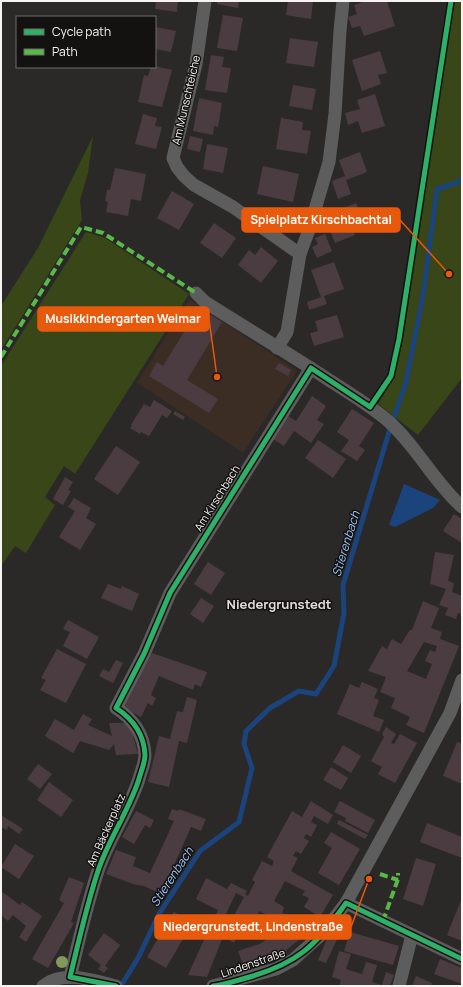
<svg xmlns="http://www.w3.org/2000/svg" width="463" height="987" font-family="Manrope,sans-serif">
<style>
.education{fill:#3b2c24}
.green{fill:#384618}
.water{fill:#1a447b}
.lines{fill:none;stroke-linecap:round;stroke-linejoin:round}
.stream{stroke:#1a447b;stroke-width:5}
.building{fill:#4b3c41;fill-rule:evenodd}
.minor{stroke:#5e5d5d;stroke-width:13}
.quiet{stroke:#58b947;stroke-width:4;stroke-dasharray:8 4;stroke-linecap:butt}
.cycleway-casing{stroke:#131211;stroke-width:8}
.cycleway{stroke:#2db169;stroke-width:5}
.tree{fill:#83985b}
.labels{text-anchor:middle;stroke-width:3;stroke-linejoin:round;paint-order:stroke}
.street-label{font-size:11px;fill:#f6f4f3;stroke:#131211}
.water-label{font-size:12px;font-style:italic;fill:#9cc3f7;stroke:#131211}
.quarter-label{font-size:13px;font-weight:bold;fill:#e1ddda;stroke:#131211}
.leader{fill:none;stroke:#e8590c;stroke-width:1.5}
.callout-dot{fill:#e8590c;stroke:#131211;stroke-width:1.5}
.callout{fill:#e8590c;stroke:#e8590c;stroke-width:1.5}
.callout-label{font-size:12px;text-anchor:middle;font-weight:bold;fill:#fff}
</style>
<rect width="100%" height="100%" fill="#2b2928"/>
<!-- education -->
<path class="education" d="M189,299L297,371L243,453L137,383Z"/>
<!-- green -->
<g class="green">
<path d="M454,1H462V378L418,435L378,404L394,377L403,339Z"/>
<path d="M93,136L88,173L80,200L82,220L1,350V306L38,248Z"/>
<path d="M86,232L105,238L189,294L75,474L64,466L45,497L55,505L26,553L15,546L1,566V366Z"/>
</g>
<!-- water -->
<path class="water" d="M404,484L440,500L433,508L395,527L389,525Z"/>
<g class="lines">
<!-- stream -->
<path class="stream" d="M121,986L138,958L159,914L200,851L239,822L252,768L244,744L246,731L270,708L299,691L316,694L334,666L344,613L343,585L389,432L406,382L423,295L437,189L456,183L462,179"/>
</g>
<!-- building -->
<g class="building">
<path d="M156,1H178L177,12L155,9Z"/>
<path d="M217,1H239L238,8L217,4Z"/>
<path d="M288,1H313L311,19L286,15Z"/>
<path d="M365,1H387L395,26L364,36L360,26L352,28L348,17L357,14L354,5Z"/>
<path d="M223,15L243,18L237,51L217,48Z"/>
<path d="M155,27L176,31L171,52L155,49Z"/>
<path d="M290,38L318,42L314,67L286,63Z"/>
<path d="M380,51L387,73L378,75L381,84L362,91L352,60Z"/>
<path d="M211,55L224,57L222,67L231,68L227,93L205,90Z"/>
<path d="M155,66L172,70L162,107L138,102L144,75L148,76L151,67Z"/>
<path d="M293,85L316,89L312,110L289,106Z"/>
<path d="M375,94L385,126L362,133L358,121L348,125L345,113L360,109L357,100Z"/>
<path d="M199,98L222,103L218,127L214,126L213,135L193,131Z"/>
<path d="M143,114L157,118L155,126L162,127L156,149L135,144Z"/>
<path d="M281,118L303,122L302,130L311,131L307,154L276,149Z"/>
<path d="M190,136L203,139L200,152L187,149Z"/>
<path d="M207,144L228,148L223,173L203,169Z"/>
<path d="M360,152L367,172L346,180L351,194L338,199L332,181L345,176L339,160Z"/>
<path d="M263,166L299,174L293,202L257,194Z"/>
<path d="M115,168L146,174L141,201L131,199L128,216L106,212L108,202L105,201L107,190H110Z"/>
<path d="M172,191L194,204L179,230L157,218Z"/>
<path d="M356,203L364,223L352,228L355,235L335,243L324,216Z"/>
<path d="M214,223L236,238L222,258L200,243Z"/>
<path d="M325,234L332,251L317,258L312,247L318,244L315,238Z"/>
<path d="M261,247L278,261L261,283L238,265L249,250L255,255Z"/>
<path d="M334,262L344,289L324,296L327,304L309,310L307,302L321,297L311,270Z"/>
<path d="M199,308L222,322L187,380L218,399L209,413L149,376L157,362L163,366Z"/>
<path d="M337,315L344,337L314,346L310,333L318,331L315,321Z"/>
<path d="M279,363L291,370L288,376L275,369Z"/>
<path d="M312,396L326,406L317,420L324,424L311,443L294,431L284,446L273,439L288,416L296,421Z"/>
<path d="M154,400L172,411L167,418L162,415L149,436L141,432L140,434L130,428L132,426L131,425L144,404L150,407Z"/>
<path d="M352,409L374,423L359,446L365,450L357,461L341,451L349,440L337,432Z"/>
<path d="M175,411L185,417L183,420L173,414Z"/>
<path d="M318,440L346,459L333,478L305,458Z"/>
<path d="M116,446L140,462L118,495L94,479Z"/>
<path d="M65,477L73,482L68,490L71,491L63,505L53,499Z"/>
<path d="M74,498L91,508L86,518L96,524L80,550L59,537L75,511L68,507Z"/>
<path d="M454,514L462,519V543L443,531Z"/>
<path d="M435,552L454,555L448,581L454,583L452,592L462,596V614L458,613L456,619L445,615L448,608L439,605L446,589L430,584Z"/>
<path d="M208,562L225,573L211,595L194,584Z"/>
<path d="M108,584L121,589L122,586L139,594L132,611L101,598Z"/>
<path d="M201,598L214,606L203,623L190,614Z"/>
<path d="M423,601L439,608L431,628L442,632L440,639L459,646L424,733L406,725L410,717L391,708L395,698L380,692L386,677L368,671L382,646L387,649L392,639L401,644L410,630H412ZM424,642L437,646L435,652L430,650L425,661L432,664L426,679L407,671Z"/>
<path d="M68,620L99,637L87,659L63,646L70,632L63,629Z"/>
<path d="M57,649L86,664L66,703L40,690L46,680L41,678Z"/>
<path d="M152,653L207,672L201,687L195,684L193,690L159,676L151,695L156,698L152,706L148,703L141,717L122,707Z"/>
<path d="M116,660L123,663L113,683L99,676L103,669L109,672Z"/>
<path d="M362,682L378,689L374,698L379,700L373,716L384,720L379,732L337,714L350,684L359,688Z"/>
<path d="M187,697L197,700L187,743L179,741L169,787L148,782L159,736L170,739L177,711L183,712Z"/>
<path d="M83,714L92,719L88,725L112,736L109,723H130L138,754L116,755L114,744L109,750L80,741L73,753L45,736L55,719L74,730Z"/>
<path d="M386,727L396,734L391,743L394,744L400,734L417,743L395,783L378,774L382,767L371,761L384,737L382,734Z"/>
<path d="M457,742L462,744V784L443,776Z"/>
<path d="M343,745L361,756L351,773L333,762Z"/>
<path d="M38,764L52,774L40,789L27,779Z"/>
<path d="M331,767L348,778L341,790L323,780Z"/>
<path d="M49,782L73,800L61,817L37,800Z"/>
<path d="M311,801L333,815L328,824L314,816L311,822L317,825L311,837L306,834L304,838L309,841L301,854L296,851L293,856L298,858L291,871L333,895L320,917L304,907L309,898L302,895L305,891L285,881L274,901L284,907L282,913L295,918L307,933L285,951L267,960L244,968L238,951L260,944L287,925L259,911L256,918L258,919L250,934L245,930L240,938L237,936L234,943L223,936L244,897L236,893L226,914L230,916L226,925L214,919L218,910L196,899L206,878L227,889L231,883L247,891L245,894L248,896L255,882L252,880L262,861L272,866L274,861L267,857L292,811L302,817Z"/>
<path d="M340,801L375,820L368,833L345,821L346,818L334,812Z"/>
<path d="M172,809L178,811L179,809L206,819L201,831L191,827L161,894L144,886L133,884L106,874L116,850L136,857L133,866L150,873L174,821L168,819Z"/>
<path d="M136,811L154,820L150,828L145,825L134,844L122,837Z"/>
<path d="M1,815L23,829L19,834L8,826L7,830L1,827Z"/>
<path d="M339,820L368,835L365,839L337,824Z"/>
<path d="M427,823L462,837V858L420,842Z"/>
<path d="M331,832L360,849L339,885L318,873L332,848L324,843Z"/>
<path d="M15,844L34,856L19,879L1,867Z"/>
<path d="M416,858L436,864L423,906L403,899Z"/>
<path d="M69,877L84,883L71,922L74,923L48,968L32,959L64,903L59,900Z"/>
<path d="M1,891L20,905L22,902L42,916L26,942L19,937L26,926L13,915L8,921L1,915Z"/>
<path d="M462,898V941L447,935Z"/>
<path d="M174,912L193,922L166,968L147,957Z"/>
<path d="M208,931L222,939L207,977L188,975Z"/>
<path d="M350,932L399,946L393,965L344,951Z"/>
<path d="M104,933L120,945L105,966L108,968L104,973L98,969L101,965L88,955Z"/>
<path d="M334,933L339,935L326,963L318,960L327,939Z"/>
<path d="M339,951L351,954L346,969L362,974L366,962L377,965L372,982L382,985L386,972L394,975L390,986H339L341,980L332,977Z"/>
<path d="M440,959L462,968V984L434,974Z"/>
<path d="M416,976L432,983L431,986H412Z"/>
</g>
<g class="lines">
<!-- minor -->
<g class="minor">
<path d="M205,1L196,64L173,158L177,167L184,176L194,185L233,207L300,254"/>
<path d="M196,293L205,302C246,328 288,353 329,380C349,393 369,405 387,420C416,445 433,481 462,507"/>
<path d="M277,348L287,332L300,254L309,230L329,162L335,114L340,31L343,1"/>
<path d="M346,903L462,959"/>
<path d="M70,977C79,941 87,903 99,868C110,837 129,810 139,779C141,771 145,763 145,755C144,734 133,719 116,708L144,654L170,593L311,368"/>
<path d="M43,986C63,970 93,980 116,986"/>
<path d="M213,986L276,969L293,960L323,933L346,903L450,713L462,680"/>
<path d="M399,986L412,935"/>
</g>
<!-- quiet -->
<g class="quiet">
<path d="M1,357L81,227L103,233L196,293"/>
<path d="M380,874L398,880"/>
<path d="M383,921L398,879V873"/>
</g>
<!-- cycleway casing -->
<g class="cycleway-casing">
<g id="cycleway">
<path d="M116,986L70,977C79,941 87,903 99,868C110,837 129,810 139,779C141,771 145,763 145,755C144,734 133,719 116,708L144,654L170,593L311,368L370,407L391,376L399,339L451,1"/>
<path d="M213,986C224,985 235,981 246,978C297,964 316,946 346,903L462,959"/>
</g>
</g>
<!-- cycleway -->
<use href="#cycleway" class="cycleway"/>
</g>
<!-- trees -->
<circle class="tree" cx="62" cy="962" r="6"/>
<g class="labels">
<!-- street labels -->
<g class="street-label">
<text transform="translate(186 100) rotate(-77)" y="4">Am Munschteiche</text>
<text transform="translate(217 498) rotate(-58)" y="4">Am Kirschbach</text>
<text transform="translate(106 830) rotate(-66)" y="4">Am Bäckerplatz</text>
<text transform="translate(253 963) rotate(-19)" y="4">Lindenstraße</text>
</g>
<!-- water labels -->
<g class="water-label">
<text transform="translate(346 544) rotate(-73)" y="4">Stierenbach</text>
<text transform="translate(172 877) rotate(-57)" y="4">Stierenbach</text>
</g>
<!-- quarter labels -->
<g class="quarter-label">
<text x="279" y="609">Niedergrunstedt</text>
</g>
</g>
<!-- callouts -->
<path class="leader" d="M449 274L400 220M217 377L209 319M369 879L351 927"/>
<g class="callout-dot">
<circle cx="449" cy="274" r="4"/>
<circle cx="217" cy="377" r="4"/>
<circle cx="369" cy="879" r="4"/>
</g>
<g class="callout">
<rect x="242" y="208" width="158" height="24" rx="4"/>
<rect x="38" y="307" width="171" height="24" rx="4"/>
<rect x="155" y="915" width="196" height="24" rx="4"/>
</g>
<g class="callout-label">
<text x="321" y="224">Spielplatz Kirschbachtal</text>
<text x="123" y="323">Musikkindergarten Weimar</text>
<text x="253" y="931">Niedergrunstedt, Lindenstraße</text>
</g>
<!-- border -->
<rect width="463" height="987" fill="none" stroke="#f6f4f3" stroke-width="4"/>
<!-- legend -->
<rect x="16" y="16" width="140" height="52" fill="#131211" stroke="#6e6c6b"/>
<rect x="24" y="29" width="20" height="6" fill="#2db169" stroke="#6e6c6b"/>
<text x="52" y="36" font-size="12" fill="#f6f4f3">Cycle path</text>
<rect x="24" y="49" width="20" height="6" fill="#58b947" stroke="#6e6c6b"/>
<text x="52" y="56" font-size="12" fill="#f6f4f3">Path</text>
</svg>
